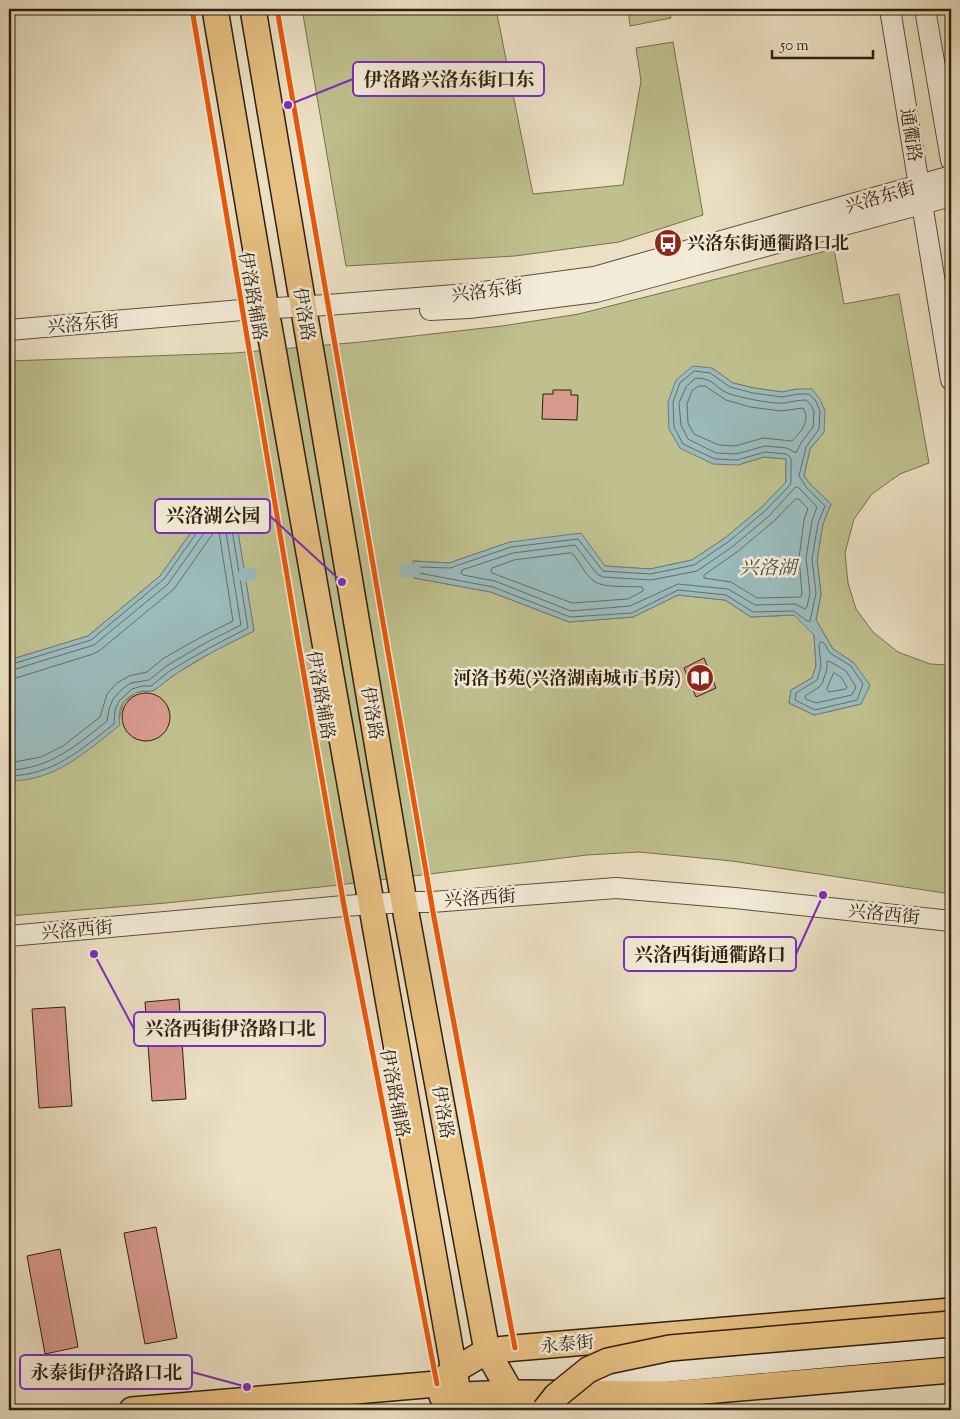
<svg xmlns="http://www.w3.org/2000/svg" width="960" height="1419" font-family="'Sorts Mill Goudy','Noto Serif SC',serif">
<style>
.green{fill:#bfc08e;stroke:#786f4d;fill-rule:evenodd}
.water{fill:#9bbbbc;stroke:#707c76}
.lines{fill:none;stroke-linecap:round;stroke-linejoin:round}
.shore{stroke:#666c64;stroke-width:1}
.canal{stroke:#9bbbbc;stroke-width:14}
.building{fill:#d7998e;stroke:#301e0c}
.minor-casing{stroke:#5f4e3a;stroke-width:22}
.major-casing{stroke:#301e0c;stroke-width:28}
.minor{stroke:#f2ebd8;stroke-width:20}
.major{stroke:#e6c082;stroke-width:25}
.major-bridge-casing{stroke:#301e0c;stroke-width:28;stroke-linecap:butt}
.major-bridge{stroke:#e6c082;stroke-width:25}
.cycleway-casing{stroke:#f2ebd8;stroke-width:8}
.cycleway{stroke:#e8590c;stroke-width:5}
.labels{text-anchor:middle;stroke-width:5;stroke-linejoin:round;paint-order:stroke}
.street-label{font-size:18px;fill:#301e0c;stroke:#f2ebd8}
.poi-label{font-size:18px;font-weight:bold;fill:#301e0c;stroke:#f2ebd8;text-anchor:start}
.water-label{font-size:19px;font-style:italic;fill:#504d41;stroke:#f2ebd8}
.leader{fill:none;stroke:#7b2cbf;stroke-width:2}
.callout-dot{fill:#7b2cbf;stroke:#f2ebd8;stroke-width:2}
.callout{fill:#f2ebd8;stroke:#7b2cbf;stroke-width:2}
.callout-label{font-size:19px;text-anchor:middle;font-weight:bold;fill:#301e0c}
</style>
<rect width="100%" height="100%" fill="#ebe0c3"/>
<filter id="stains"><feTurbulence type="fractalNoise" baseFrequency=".004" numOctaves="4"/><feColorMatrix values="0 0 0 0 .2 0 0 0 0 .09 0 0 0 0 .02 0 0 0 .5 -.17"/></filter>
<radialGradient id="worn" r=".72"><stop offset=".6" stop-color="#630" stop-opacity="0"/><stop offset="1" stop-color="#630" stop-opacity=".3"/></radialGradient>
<!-- green -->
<g class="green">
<path d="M302,9H496L533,194L623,185L641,81L636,48L673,42L703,215L619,242L515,256L346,266Z"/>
<path d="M628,9H669L671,18L630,26Z"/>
<path d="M834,249L844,304L899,294L929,463L900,474L872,494L854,519L845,553L848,583L856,609L873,632L898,652L930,664L951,665V894L732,861L639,852L587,855L330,886L166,903L9,916V781H15L119,719L123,703L135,693L143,691H153L174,675L212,652L254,631L233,502L202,517L160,576L88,636L9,660V361L235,353L361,342L502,326L579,314ZM712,368L733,383L754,388L782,392L797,389L824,432L810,449L804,476L811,485L831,504L823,523L817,560L821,594L816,620L833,649L854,663L861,704L814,715L789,703L791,690L812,678L816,666L814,635L794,615L751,617L725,600L678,595L633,617L569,622L491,592L414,578V561L449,563L510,542L605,566L650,569L692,560L725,538L762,507L786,482V459L764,457L738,465Z"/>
</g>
<!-- water -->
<g class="water">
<path d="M693,366L712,368L733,383L754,388L782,392L797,389H812L820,399L825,411L824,432L810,449L804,476L811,485L831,504L823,524L817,560L821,594L816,620L833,649L854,663L870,685L861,704L814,715L789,703L791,690L812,678L816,666L814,635L794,615L751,617L725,600L678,595L633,617L569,622L491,592L414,578L413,561L449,563L510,542L581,533L605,566L650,569L692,560L725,538L762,507L786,482V459L764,457L738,465L713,464L680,448L669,429L668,402L676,380Z"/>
<path d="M233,501L254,631C228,644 201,657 176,674C168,678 162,686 154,690C151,692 147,691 143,691C136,692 128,697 123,703C119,709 118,718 120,725C85,752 56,781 9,781V660L88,636L160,576L202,517Z"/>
</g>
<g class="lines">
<!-- shore -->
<g class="shore">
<path d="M695,371L710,373L730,387L753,393L782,397L798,394H809L816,401L820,411L819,429L806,447L799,476L807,488L825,506L818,523L812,559L816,593L810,621H807L794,611L753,612L726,595L678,590L632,613L570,617L493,587L419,573V569L420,567L450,568L511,547L578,539L603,571L650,574L694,565L728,542L765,511L790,485L791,481V459L789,456L786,454L765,452L737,460L715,459L683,444L674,427L673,402L680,383Z"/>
<path d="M696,378C715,378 715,389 730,394C743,398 771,404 784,403C791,402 798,400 806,400L811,405L814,412L813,427L801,443L796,453L787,448L765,446L736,454L716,453L688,439L681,425L679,403L686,387Z"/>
<path d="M699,386H705L726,400L750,407L781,411L803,408C811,420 801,432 792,441L763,438L735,446L719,445L694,434L688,423L687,404L692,391Z"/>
<path d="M796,487L799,488L817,507L812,521L806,558L810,593L807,607L805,609L795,604L755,605L728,589L678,584L630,606L571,611L495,581L463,575L461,573L462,570L513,553L575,545L597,574L603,577L651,580L697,571L732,547L769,516Z"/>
<path d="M796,499H799L808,509L804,520L799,558L802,593L801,597L757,598L731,582L704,578V575L737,552L774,521Z"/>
<path d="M571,553L573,554C580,563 586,576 595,582C605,588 629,586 642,587L643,589V591L628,599L572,603L492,573L491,571L492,568L514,560Z"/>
<path d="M821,642L824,643L830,653L851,666L863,684L857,700L815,710L795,700L796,693L817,680L821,666L819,645Z"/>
<path d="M829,661L846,671L856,687L852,695L816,703L806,699L805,696L819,687L822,684L827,669V662Z"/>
<path d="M9,665L91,640L164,579L205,521L226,510L229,511L248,628L209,648L171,670L151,686H142L132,689L119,701L115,710L114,724C80,750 54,775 9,776"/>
<path d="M9,671L94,645L168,584L209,526L222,520H224L241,625L207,642L168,665L149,680L131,683L122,689L113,699L109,709L107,721C77,745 50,769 9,770"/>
<path d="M834,673L841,677L847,687L846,689L829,692L827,689Z"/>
<path d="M9,679L16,678L93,654L99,651L174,589L214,532L217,531L219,532L233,621L203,636L164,658L147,672L129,676L117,683L107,694L100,717L63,746L41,757L9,763"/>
</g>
<!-- canal -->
<g class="canal">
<path d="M406,571L414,570"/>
<path d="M245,575L250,574"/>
</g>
</g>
<!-- building -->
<g class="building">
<path d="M553,390H571V395H578L577,420L542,419L543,394H553Z"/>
<path d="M704,658L716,688L696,697L684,668Z"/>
<circle cx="146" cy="717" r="24"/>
<path d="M179,999L186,1099L152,1101L145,1002Z"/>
<path d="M65,1007L72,1106L39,1108L32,1009Z"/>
<path d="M156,1227L177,1338L145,1344L124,1233Z"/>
<path d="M60,1249L78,1347L45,1354L27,1256Z"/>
</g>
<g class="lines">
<!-- minor casing -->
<g class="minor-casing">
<g id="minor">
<path d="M890,9L951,380"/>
<path d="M925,9L951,160"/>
<path d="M430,310L469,308L596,292L951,196"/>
<path d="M9,330L242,310L327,305L468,294L594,277L951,176"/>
<path d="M9,936L344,906L404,902H432L616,888L735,898L951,921"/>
<path d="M570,1385L653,1373L951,1346"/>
</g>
</g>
<!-- major casing -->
<g class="major-casing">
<g id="major">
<path d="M215,9L268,321L461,1410"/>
<path d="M253,9L404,902L487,1351L511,1393L515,1410"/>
<path d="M442,1396L511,1393L670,1394L951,1370"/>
<path d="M132,1410L437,1384L453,1371L487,1351L515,1348L951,1311"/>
</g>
</g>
<!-- minor -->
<use href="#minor" class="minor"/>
<!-- major -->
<use href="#major" class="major"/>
<!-- major-bridge casing -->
<g class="major-bridge-casing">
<path id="major-bridge" d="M545,1410L556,1396L588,1370L608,1361L670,1348L951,1324"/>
</g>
<!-- major-bridge -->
<use href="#major-bridge" class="major-bridge"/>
<!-- cycleway casing -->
<g class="cycleway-casing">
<g id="cycleway">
<path d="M192,9L297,635L344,906L437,1384"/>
<path d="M277,9L433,912L515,1348"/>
</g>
</g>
<!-- cycleway -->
<use href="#cycleway" class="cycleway"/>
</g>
<!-- icons -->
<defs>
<g id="bus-disc" transform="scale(1.4375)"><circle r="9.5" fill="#8f2418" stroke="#f2ebd8"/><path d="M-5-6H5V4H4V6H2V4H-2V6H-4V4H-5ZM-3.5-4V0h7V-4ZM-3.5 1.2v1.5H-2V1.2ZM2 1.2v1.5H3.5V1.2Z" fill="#fff"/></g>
<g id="library-disc" transform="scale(1.4375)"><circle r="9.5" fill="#8f2418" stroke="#f2ebd8"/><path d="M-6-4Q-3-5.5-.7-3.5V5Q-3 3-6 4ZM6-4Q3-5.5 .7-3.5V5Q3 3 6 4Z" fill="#fff"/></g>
</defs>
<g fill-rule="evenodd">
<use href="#bus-disc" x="668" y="243"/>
<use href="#library-disc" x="700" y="678"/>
</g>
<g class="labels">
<!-- street labels -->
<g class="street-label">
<text transform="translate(911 135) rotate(81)" y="6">通衢路</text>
<text transform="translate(880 197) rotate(-16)" y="6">兴洛东街</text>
<text transform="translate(487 291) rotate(-7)" y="6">兴洛东街</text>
<text transform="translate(253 296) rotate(80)" y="6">伊洛路辅路</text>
<text transform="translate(304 314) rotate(80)" y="6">伊洛路</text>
<text transform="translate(83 324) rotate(-5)" y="6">兴洛东街</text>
<text transform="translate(321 695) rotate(80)" y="6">伊洛路辅路</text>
<text transform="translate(372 713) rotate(80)" y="6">伊洛路</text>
<text transform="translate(480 898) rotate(-4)" y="6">兴洛西街</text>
<text transform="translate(884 914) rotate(6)" y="6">兴洛西街</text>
<text transform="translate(77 930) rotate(-5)" y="6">兴洛西街</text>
<text transform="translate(395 1093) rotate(79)" y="6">伊洛路辅路</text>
<text transform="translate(443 1112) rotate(80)" y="6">伊洛路</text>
<text transform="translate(567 1344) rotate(-5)" y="6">永泰街</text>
</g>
<!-- poi labels -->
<g class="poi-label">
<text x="687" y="249">兴洛东街通衢路口北</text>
<text x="681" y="684" text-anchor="end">河洛书苑(兴洛湖南城市书房)</text>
</g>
<!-- water labels -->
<g class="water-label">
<text x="768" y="574">兴洛湖</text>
</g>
</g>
<!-- callouts -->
<path class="leader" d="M288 105L353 79M342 582L270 516M823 895L796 954M94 954L134 1029M247 1387L192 1372"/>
<g class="callout-dot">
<circle cx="288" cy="105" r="5"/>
<circle cx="342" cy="582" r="5"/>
<circle cx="823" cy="895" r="5"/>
<circle cx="94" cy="954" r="5"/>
<circle cx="247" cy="1387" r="5"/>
</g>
<g class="callout">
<rect x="353" y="62" width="191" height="34" rx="5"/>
<rect x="155" y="499" width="115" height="34" rx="5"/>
<rect x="624" y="937" width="172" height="34" rx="5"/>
<rect x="134" y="1012" width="191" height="34" rx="5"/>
<rect x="20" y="1355" width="172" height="34" rx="5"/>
</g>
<g class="callout-label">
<text x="449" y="86">伊洛路兴洛东街口东</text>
<text x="213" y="522">兴洛湖公园</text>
<text x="710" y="961">兴洛西街通衢路口</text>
<text x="230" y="1035">兴洛西街伊洛路口北</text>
<text x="106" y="1379">永泰街伊洛路口北</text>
</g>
<!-- margin -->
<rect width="960" height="1419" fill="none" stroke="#ebe0c3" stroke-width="30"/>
<rect x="10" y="10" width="940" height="1399" fill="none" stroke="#301e0c" stroke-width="2.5"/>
<rect x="15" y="15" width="930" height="1389" fill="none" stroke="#301e0c"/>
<!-- scale -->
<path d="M772 50v8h101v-8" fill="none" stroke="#301e0c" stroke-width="2.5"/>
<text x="780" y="50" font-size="15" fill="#301e0c" stroke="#f2ebd8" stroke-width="4" paint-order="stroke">50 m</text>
<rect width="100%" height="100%" filter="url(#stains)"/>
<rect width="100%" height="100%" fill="url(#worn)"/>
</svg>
